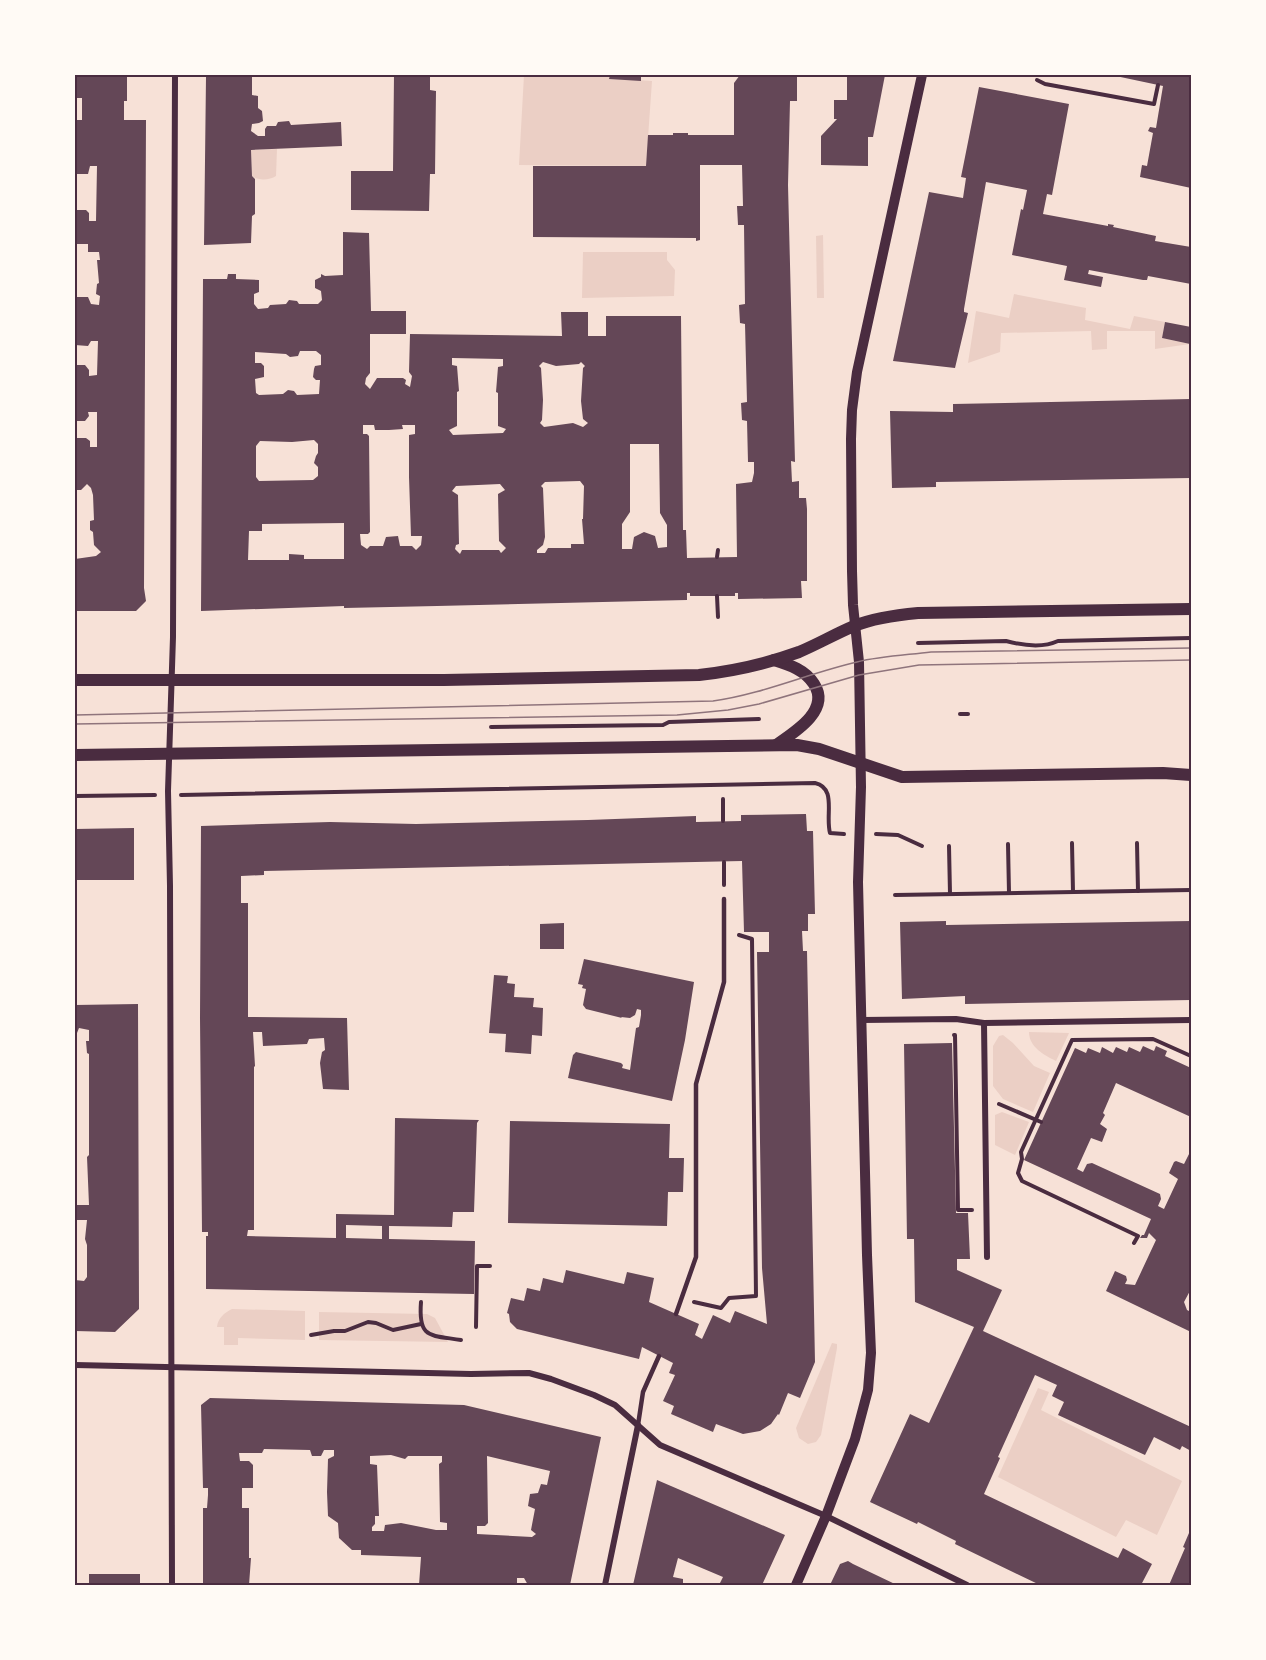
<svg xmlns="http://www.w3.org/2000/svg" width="1266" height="1660" font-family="Arial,sans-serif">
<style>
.green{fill:#ebcfc5}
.building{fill:#644757;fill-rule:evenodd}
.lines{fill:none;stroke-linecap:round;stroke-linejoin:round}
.path{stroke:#4a2c40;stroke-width:4}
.service{stroke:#4a2c40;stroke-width:4.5}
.minor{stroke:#4a2c40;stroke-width:6}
.tertiary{stroke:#4a2c40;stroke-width:10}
.secondary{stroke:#4a2c40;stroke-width:12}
.tram{stroke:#8f747c;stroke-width:1.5}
.neatline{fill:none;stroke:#4a2c40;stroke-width:2}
</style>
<rect width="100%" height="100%" fill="#f7e1d7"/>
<!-- green -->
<g class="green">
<path d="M524,75H610L609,78L652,81L646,166L519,165Z"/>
<path d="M277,149L276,176C270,180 258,181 252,176L251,150Z"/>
<path d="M823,235L824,298H817L816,236Z"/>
<path d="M583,252H667V260L675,270L674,296L582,298Z"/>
<path d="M1014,294L1086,308L1085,320L1130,329L1134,316L1165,322L1162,338L1190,344L1155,349V331H1107V349L1092,350L1091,331L1001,333L1000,352L968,363L976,311L1009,318Z"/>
<path d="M1029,1032L1069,1033L1056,1061C1044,1055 1029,1047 1029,1032Z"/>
<path d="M1003,1035L1013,1043L1034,1066L1050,1073L1033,1112L1003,1099L993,1086V1046L999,1036Z"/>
<path d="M1002,1112L1029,1122L1015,1155L995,1145V1115Z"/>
<path d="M232,1309L305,1311V1340L238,1338V1345H224V1327H217C218,1318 224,1313 232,1309Z"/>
<path d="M319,1312L427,1314L435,1318L448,1342L319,1340Z"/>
<path d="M832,1343L837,1344V1348L821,1435L816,1442L808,1444L799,1438L796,1428Z"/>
<path d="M1038,1388L1049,1392L1041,1410L1182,1481L1157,1535L1126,1520L1116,1537L998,1477Z"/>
</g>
<!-- building -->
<g class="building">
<path d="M76,75H127V101H124V120H146L144,588L146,601L136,611H75V559L96,556L101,552L94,545L93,532L90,530V521L94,520L93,495L91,488L87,484L81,490H75V438H86L90,441V447H97V412H88L89,416L85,421H75V365H85L89,370V376L97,375L98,341H91L88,346L75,345V297H88L91,304L99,305L100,296L96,294L97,284L99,283L97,260H100L99,252H88V244H75V210H86L89,213V221H96L97,166H90L88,174H75V120H82V98H76Z"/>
<path d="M201,75H254L252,77V95L258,96V108L262,111L263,121L259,123L252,124L251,131L258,136H265V129L267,126H276L278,122L289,121L291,125L341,122L342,146L251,150L252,176L255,179V214L252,216L251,243L204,245L206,77H201Z"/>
<path d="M394,75H430V90L436,91L435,174H430L429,211L351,210V171H393Z"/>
<path d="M610,75H641V81L609,79Z"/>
<path d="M740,75H797V101H790L788,185L795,462L791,461L792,482L799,481V498H806L807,509V581H801L802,598L738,599V593H735V596H690V593H687V600L437,606L344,608V606L201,611L203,279H227L228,274H236V279L259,280V292L254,294V304L258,309L268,308L270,305L286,304L289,300L297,301L299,304H318L322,300L321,291L315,288V280L321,277V274L325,276L343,275V232L369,233L371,311H406V334H370V373L366,378L365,384L370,389L377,378H403L406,380L405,384L410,387L412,376L409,372L410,334L562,336L561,312H588V336H606V316H681L683,530H686L687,558L737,557L736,484L752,482L754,473V462H748L747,421L742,420L741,403L747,402L745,324L740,323L739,305L745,304L744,225H738L737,206H743L742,165H700V240L696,241V238L533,237V166H646L648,135H673V133H688V135H734V83ZM300,351H316L321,355V365L315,366L314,369L313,377L316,380H320L319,394L297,395L294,391L288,390L283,394L259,395L256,393L255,379L264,377V366L261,363H255V352L286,354L290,357L298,356ZM452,358L503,359V366L498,367L496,392L498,393V426L506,429L503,433L453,435L449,430L457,426V392L459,391L457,366L452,365ZM543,362L556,366L579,364L581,362L585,366L583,368L581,401L583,419L588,423L583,427L573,423L544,427L540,423L542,420L543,400L541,368L539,366ZM363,425H374L375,430H389L403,429L402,425H415V434L409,435V477L411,536H422L421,545L416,550L412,546H400L398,536L386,537L383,546H370L367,549L361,545L360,534H368L370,532L369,436L367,434H363ZM314,440L318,444V453L316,456L314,463L318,467V476L313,480L259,481L256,477V446L260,441L292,442ZM630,444H659L660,513L667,525V547L658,548L655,536L644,532L634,537L632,549H622V524L630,512ZM580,481L584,486L583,519H582L584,544H571V548H548L545,553H537V550L543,545L545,537L543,488L541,486L545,482ZM500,484L505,490L498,494L499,541L506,548L501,553L499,550H462L460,554L455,549L456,545L459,544L458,495L452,491L456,486ZM344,523V559H304V555L289,554V560H248L249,531H262V524Z"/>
<path d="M847,75H885L873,137H868V166L821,165V136L837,119H834V100H847Z"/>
<path d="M1111,75H1191V188L1140,177L1142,165L1147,166L1153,133L1148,131L1150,127L1156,128L1163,86Z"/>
<path d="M979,87L1069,104L1052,195L1047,194L1043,214L1108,226V224L1114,225L1113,227L1156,236L1155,241L1191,247V284L1148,276L1147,280H1143L1089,270L1088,274L1103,277L1101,287L1064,280L1067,266L1012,255L1021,209L1023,210L1027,190L986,182L964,309V312L968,313L955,368L893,361L929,192L963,198L966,178L961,177Z"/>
<path d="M1165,322L1191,327L1190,344L1162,338Z"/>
<path d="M1191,399V478L936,482V487L892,488L890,411L953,412V404Z"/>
<path d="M806,814L807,831H813L815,914H808V931H802L803,951H807L815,1362L800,1398L788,1393L779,1415L778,1414L771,1424L760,1431L743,1434L716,1424L713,1432L671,1414L674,1406L663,1401L675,1375L669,1373L673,1363L642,1347L639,1359L517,1329L510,1322L509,1314L507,1313L511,1298L524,1301L527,1288L540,1291L543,1278L563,1283L566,1270L624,1284L627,1272L654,1278L649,1302L699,1324L695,1335L702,1339L713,1315L730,1323L735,1311L767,1324L762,1268L757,952H769V932H744L742,861L264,871V875L241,876V903H248V1017L347,1018L349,1090L323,1089L320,1063L322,1052L325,1050L324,1038L309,1039L307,1044L263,1046L262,1032H253L255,1066L254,1067V1230H248L247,1236L336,1238V1214L394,1215L395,1118L479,1120L477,1123L474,1212H453L452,1227L389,1226V1239L475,1241L474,1294L206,1289V1236H208V1232H202L200,1018L201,826L330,822L416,824L588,820L696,816V822L741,821V815ZM346,1225L382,1226V1239L346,1238Z"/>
<path d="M134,828V880H75V829Z"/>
<path d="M946,921V925L1191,921V1000L965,1004V996L902,999L900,922Z"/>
<path d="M564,923V949H540V924Z"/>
<path d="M584,959L694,982L685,1040L672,1101L568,1078L573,1055L576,1052L621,1063L623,1065L622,1068L630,1070L636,1028L639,1027L641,1015V1010L637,1009L635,1015L630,1018L621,1017L622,1018L586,1009L583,1005L586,989L582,988L583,985L578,984Z"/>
<path d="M494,975L508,976L507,983L515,984L514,997L534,998L533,1007L543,1008L542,1036L532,1035L531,1054L505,1052L506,1034L489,1033Z"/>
<path d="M138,1004L139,1309L115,1332L75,1331V1280L84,1281L87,1277V1245L85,1239L87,1220H77V1205H89L87,1157L89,1155V1054L87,1053L86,1041H89V1030L79,1028L77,1033H75V1005Z"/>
<path d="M952,1043L956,1213H968L970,1259H957V1270L1002,1290L983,1331L1191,1427V1451L1182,1446L1180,1450L1154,1437L1145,1455L1058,1415L1064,1402L1052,1396L1057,1385L1035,1375L998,1457L1000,1458L984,1494L1118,1558L1123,1548L1152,1564L1141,1585H1040L955,1544L956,1541L918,1522L917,1524L870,1502L910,1414L929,1423L974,1327L915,1302L914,1239H907L904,1044Z"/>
<path d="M1143,1046L1154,1051L1156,1046L1167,1051L1165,1056L1191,1068V1117L1116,1083L1103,1113L1105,1115L1100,1124L1107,1129L1102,1142L1091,1138L1077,1169L1083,1172L1087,1164L1092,1163L1160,1194L1161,1199L1158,1206L1164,1209L1178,1179L1169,1173L1174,1162L1176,1161L1184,1164L1191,1150V1289L1184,1302L1187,1310L1191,1312V1332L1106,1291L1115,1271L1126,1276L1127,1280L1125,1284L1135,1285L1156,1240L1149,1233L1147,1238H1140L1142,1235H1144L1151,1219L1024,1160L1075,1048L1086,1053L1088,1048L1100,1053L1102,1047L1113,1053L1116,1047L1127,1052L1129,1047L1140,1052Z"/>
<path d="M510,1121L670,1124L669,1158H684L683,1192H668L667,1226L508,1223Z"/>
<path d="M210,1398L464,1405L601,1437L570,1585H528L524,1578H517V1583L513,1585H419L421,1557L361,1555V1550H352L339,1538L338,1523L328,1516L327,1492L328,1459L334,1456V1450H324L321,1456H312L310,1450L264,1449L262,1453H239L240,1461H249L253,1465V1488H242V1508H249V1558H251L249,1585H203V1508H207L208,1495V1488H203L201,1405ZM391,1455L405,1459L408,1456H442V1462L439,1464L440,1522L447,1523V1530H436L401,1523L385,1525L384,1531H372V1527L375,1524V1516H379L377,1465L370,1464V1456ZM487,1456L550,1471L547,1485L541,1484L538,1493L530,1494L528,1506L535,1509L531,1530L536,1534L532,1537L477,1534V1526H485L488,1523Z"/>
<path d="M657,1480L785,1535L762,1585H719L723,1577L678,1558L673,1577L683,1579V1585H633Z"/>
<path d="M1189,1533L1191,1534V1585H1169L1185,1548L1183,1547Z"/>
<path d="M848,1561L853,1564L897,1585H830L840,1564Z"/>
<rect x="89" y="1574" width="51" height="11"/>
</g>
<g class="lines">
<!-- path -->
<g class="path">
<path d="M1037,80L1045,84L1154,104L1158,85"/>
<path d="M717,557L718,550"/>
<path d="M717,596L718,617"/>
<path d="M918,643L1006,641C1021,645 1043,648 1058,641L1191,638"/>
<path d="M960,714H968"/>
<path d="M491,727L663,725L669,722L759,719"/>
<path d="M181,795L815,783C837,788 825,815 830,833L844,834"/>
<path d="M75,796L155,795"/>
<path d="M723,799V821"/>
<path d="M876,834L898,835L922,846"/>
<path d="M1072,843L1073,892"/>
<path d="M1137,843L1138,891"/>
<path d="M1008,844L1009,893"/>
<path d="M949,846L950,894"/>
<path d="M724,862V885"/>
<path d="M895,895L1191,890"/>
<path d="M954,1035H955L958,1210H972"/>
<path d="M999,1104L1041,1122"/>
<path d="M1134,1243L1138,1236L1022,1181L1018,1173L1022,1159L1021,1152L1072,1040L1153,1039L1191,1056"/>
<path d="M421,1302C418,1339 430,1335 461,1340"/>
<path d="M694,1302L721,1308L729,1298L756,1296L752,939L739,935"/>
<path d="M476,1327L477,1266H490"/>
<path d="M311,1335L334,1331H345L368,1322L376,1323L393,1330L421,1324"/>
</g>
<!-- service -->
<g class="service">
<path d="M676,1314L696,1257V1084L724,982V899"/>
<path d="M638,1425L643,1392L659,1356"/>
</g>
<!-- minor -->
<g class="minor">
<path d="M862,1020L956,1019L984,1023L1191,1020"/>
<path d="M984,1023L987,1257"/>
<path d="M75,1365L471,1374L529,1373L551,1379L594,1395L615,1405L660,1445L826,1516L967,1585"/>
<path d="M172,1585L170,886L168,791L173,637L175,75"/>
<path d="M605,1585L638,1425"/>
</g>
<!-- tertiary -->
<path class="tertiary" d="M796,1585L826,1516L855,1439L868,1390L871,1353L867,1255L858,882L861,787L859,662L853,605L852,571L851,439L852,410L857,372L922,75"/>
<!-- secondary -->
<g class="secondary">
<path d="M774,660C790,665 805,670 814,684C831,710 795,732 776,745"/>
<path d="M75,680H444L699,675C734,671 766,664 799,652C818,644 835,634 854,626C874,618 896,615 918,613L1191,609"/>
<path d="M75,755L797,745L819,749L902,777L1163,773L1191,775"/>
</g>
<!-- tram -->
<g class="tram">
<path d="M75,715L713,701C763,694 809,673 857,662C881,656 907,655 931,652L1191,648"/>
<path d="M75,724L677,715L728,710L759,704L859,675L919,665L1191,660"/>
</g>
</g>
<!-- border -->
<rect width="1266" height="1660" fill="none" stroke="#fffaf5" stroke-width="153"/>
<rect x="76" y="76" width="1114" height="1508" class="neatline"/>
</svg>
